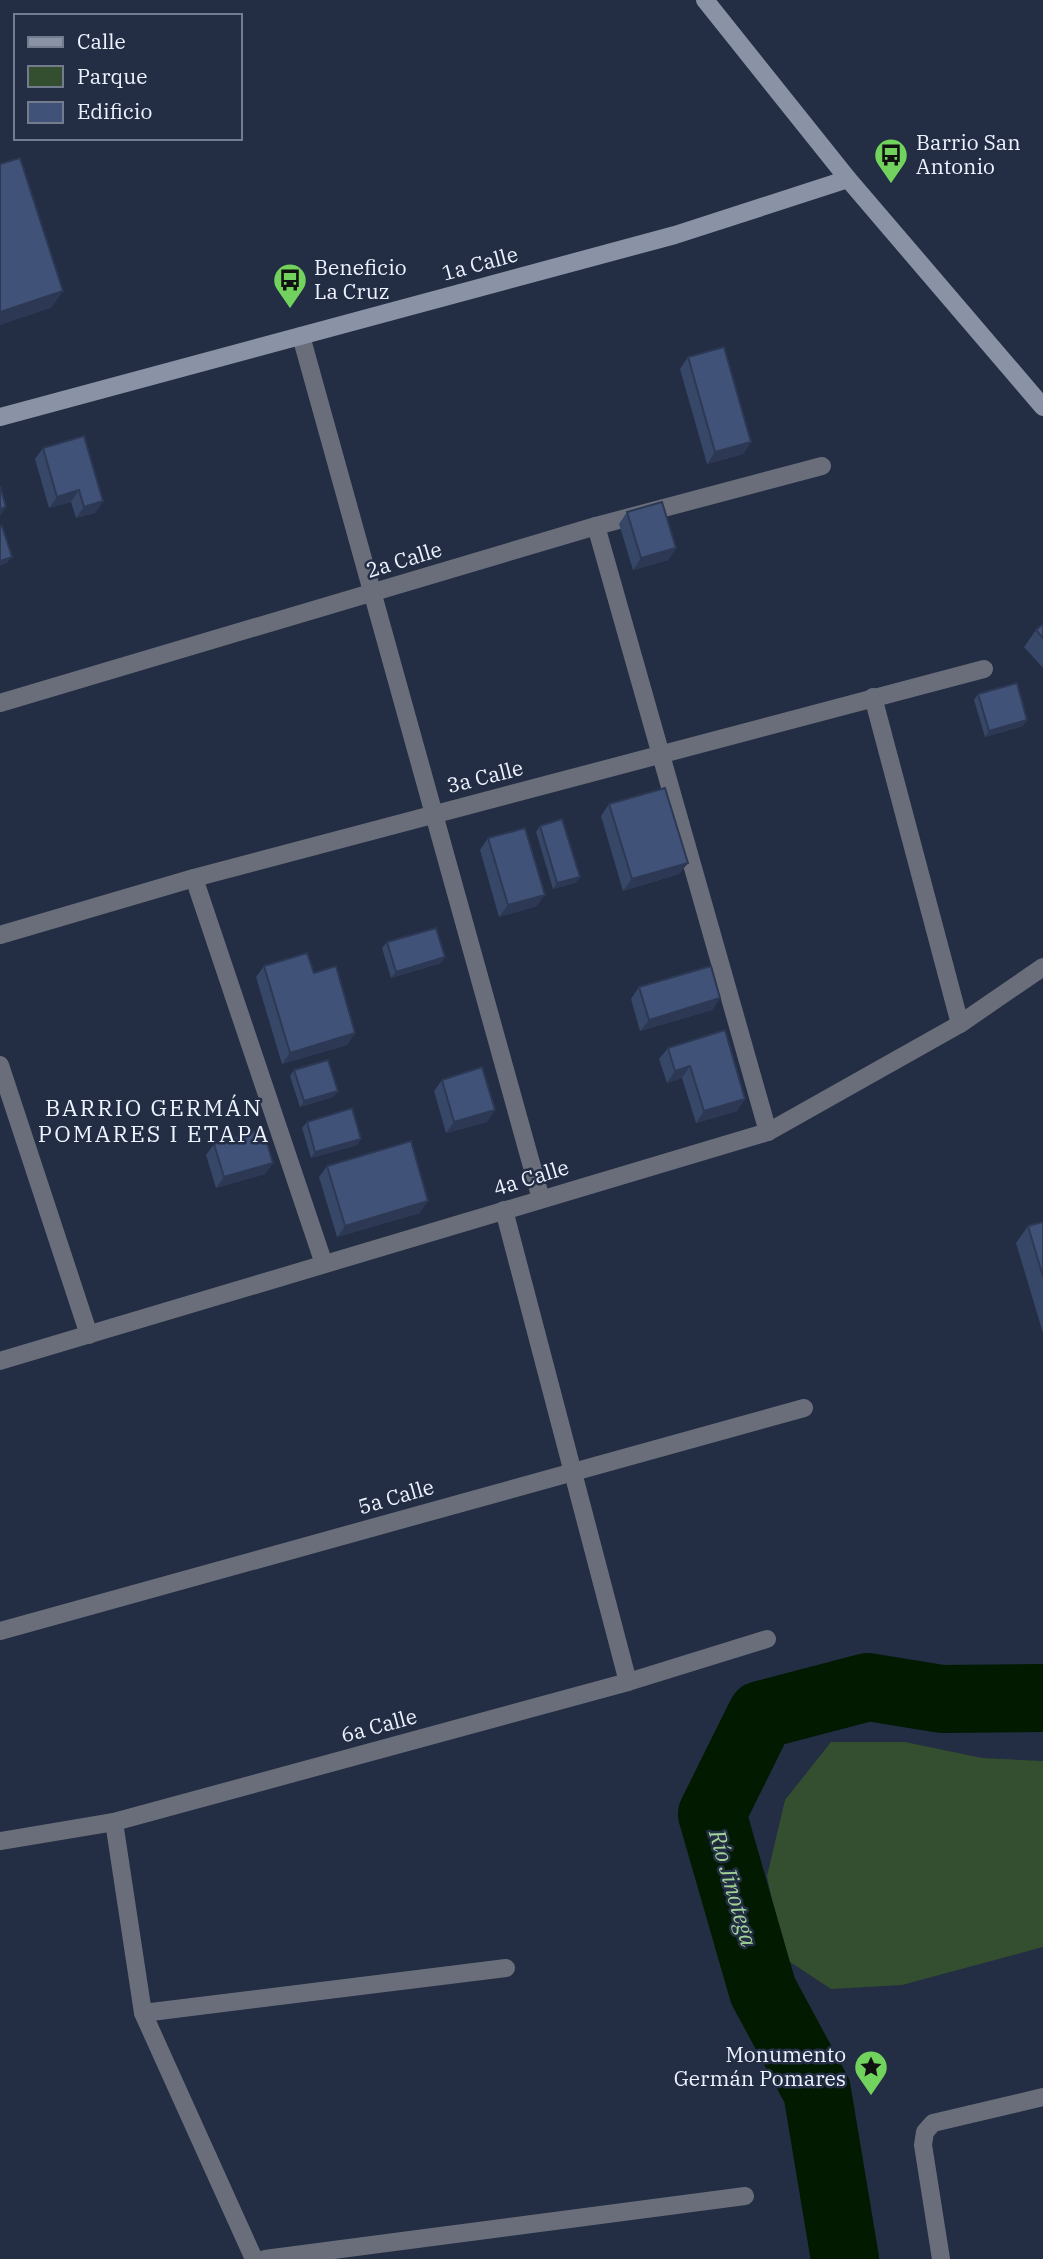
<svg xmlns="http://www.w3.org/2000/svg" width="1043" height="2259" font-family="'IBM Plex Serif',serif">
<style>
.green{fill:#344f2f}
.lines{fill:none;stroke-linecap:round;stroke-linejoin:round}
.river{stroke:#011a00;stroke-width:68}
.street{stroke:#696e7a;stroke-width:18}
.secondary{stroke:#8a93a5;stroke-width:18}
.wall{fill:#374767}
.shaded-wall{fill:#2d3954}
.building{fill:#405278;stroke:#2d3954;stroke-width:2}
.labels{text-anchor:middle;stroke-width:5;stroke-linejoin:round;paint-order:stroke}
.poi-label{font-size:21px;fill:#ecf2fe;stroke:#232d43;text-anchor:start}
.street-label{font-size:21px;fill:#ecf2fe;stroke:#232d43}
.neighbourhood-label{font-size:23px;letter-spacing:2px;fill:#ecf2fe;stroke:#232d43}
.water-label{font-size:23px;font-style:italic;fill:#a1d397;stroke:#232d43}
</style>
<rect width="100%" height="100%" fill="#232d43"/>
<!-- green -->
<path class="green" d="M831,1742H905L982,1758L1043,1761V1947L902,1985L831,1989L784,1958L767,1876L785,1800Z"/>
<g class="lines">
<!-- river -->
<path class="river" d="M845,2259L817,2091L763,1991L712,1814L761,1715L868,1687L942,1699L1043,1698"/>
<!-- street -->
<g class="street">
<path d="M301,336L541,1199"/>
<path d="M596,526L768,1132"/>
<path d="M873,697L960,1024"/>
<path d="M0,703L596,526L822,466"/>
<path d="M194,878L324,1264"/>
<path d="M0,935L194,878L984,669"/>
<path d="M0,1065L89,1335"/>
<path d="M504,1210L628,1682"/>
<path d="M0,1361L768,1132L960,1024L1043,967"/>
<path d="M0,1631L804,1408"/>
<path d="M114,1822L143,2013L254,2259"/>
<path d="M0,1841L114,1822L628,1682L767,1639"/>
<path d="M143,2013L506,1968"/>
<path d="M265,2259L745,2196"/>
<path d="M941,2259L923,2145L925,2132L933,2123L1043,2097"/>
</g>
<!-- secondary -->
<g class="secondary">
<path d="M705,0L848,179L1043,407"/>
<path d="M0,417L675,235L848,179"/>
</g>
</g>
<!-- wall -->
<g class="wall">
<path d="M688,357L751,442L743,454L707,464L680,369Z"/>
<path d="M43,448L103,501L95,513L76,518L71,502L49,508L35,459Z"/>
<path d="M627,512L676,548L668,560L633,570L619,524Z"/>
<path d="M1043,624V668L1024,647L1036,630Z"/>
<path d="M978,694L1027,720L1023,726L985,737L974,700Z"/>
<path d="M609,804L688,863L679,874L623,891L601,816Z"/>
<path d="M540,826L580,877L575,883L553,889L536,832Z"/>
<path d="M488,838L537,906L499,917L480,850Z"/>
<path d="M387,942L441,963L391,978L382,948Z"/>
<path d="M264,966L314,973L355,1033L347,1045L282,1064L256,977Z"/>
<path d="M639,987L720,998L712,1010L640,1031L631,999Z"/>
<path d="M668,1048L745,1099L737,1111L696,1123L682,1078L667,1083L659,1059Z"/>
<path d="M294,1070L338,1091L333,1097L300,1107L290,1076Z"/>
<path d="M442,1080L487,1122L446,1133L434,1091Z"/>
<path d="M307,1122L361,1139L357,1145L311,1158L302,1128Z"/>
<path d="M214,1144L273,1163L265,1174L216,1188L206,1155Z"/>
<path d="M327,1166L420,1213L337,1237L319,1177Z"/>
<path d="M1043,1222V1333L1016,1243L1028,1226Z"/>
</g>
<!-- shaded-wall -->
<g class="shaded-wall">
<path d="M63,291L51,308L0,325V312Z"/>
<path d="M751,442L743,454L707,464L715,452Z"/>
<path d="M79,490L71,502L49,508L57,497Z"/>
<path d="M103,501L95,513L76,518L84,507Z"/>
<path d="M6,507L0,516V509Z"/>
<path d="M676,548L668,560L633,570L641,558Z"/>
<path d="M12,557L7,563L0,566V561Z"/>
<path d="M1027,720L1023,726L985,737L989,731Z"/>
<path d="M688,863L679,874L623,891L632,879Z"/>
<path d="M580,877L575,883L553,889L557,883Z"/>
<path d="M545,895L537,906L499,917L508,905Z"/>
<path d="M445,957L441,963L391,978L396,972Z"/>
<path d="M720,998L712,1010L640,1031L649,1020Z"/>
<path d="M355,1033L347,1045L282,1064L290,1053Z"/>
<path d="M690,1066L682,1078L667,1083L675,1071Z"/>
<path d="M338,1091L333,1097L300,1107L304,1101Z"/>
<path d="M745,1099L737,1111L696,1123L704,1111Z"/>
<path d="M495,1110L487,1122L446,1133L454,1122Z"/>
<path d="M361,1139L357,1145L311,1158L315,1152Z"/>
<path d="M273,1163L265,1174L216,1188L224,1177Z"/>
<path d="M428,1201L420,1213L337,1237L345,1226Z"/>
</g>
<!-- building -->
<g class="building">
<path d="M20,158L63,291L0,312V164Z"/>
<path d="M724,347L751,442L715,452L688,357Z"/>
<path d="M84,436L103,501L84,507L79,490L57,497L43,448Z"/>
<path d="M0,486L6,507L0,509Z"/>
<path d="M662,502L676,548L641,558L627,512Z"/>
<path d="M2,526L12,557L0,561V527Z"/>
<path d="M1043,624V638L1036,630Z"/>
<path d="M1017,683L1027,720L989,731L978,694Z"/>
<path d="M665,788L688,863L632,879L609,804Z"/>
<path d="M562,819L580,877L557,883L540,826Z"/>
<path d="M525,828L545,895L508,905L488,838Z"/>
<path d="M436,928L445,957L396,972L387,942Z"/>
<path d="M307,953L314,973L336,966L355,1033L290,1053L264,966Z"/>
<path d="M711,966L720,998L649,1020L639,987Z"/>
<path d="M725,1030L745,1099L704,1111L690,1066L675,1071L668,1048Z"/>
<path d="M328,1060L338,1091L304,1101L294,1070Z"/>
<path d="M482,1067L495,1110L454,1122L442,1080Z"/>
<path d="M352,1108L361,1139L315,1152L307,1122Z"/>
<path d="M263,1129L273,1163L224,1177L214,1144Z"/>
<path d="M411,1141L428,1201L345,1226L327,1166Z"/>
<path d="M1043,1222V1277L1028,1226Z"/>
</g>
<!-- icons -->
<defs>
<g id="bus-pin" transform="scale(1.75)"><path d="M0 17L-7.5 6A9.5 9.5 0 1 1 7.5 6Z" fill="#72d25e" stroke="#232d43"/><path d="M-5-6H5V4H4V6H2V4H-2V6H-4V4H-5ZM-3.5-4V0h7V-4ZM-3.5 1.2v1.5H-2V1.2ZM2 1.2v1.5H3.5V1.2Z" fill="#111"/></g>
<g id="sight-pin" transform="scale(1.75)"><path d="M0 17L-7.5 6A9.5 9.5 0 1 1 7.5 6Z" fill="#72d25e" stroke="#232d43"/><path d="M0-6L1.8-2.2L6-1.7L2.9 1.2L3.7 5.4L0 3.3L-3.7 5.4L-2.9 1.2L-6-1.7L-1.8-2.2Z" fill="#111"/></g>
</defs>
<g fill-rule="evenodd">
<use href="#bus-pin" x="891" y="155"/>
<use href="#bus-pin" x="290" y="280"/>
<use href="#sight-pin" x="871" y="2067"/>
</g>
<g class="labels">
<!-- poi labels -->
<g class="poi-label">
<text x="916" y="150">Barrio San<tspan x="916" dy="24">Antonio</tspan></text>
<text x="314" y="275">Beneficio<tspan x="314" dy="24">La Cruz</tspan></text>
<text x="846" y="2062" text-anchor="end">Monumento<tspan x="846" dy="24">Germán Pomares</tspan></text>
</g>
<!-- street labels -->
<g class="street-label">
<text transform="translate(480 264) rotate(-15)" y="7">1a Calle</text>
<text transform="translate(404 560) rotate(-17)" y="7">2a Calle</text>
<text transform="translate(485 777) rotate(-14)" y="7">3a Calle</text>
<text transform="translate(531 1178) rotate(-17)" y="7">4a Calle</text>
<text transform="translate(396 1497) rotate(-16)" y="7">5a Calle</text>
<text transform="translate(379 1726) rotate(-15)" y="7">6a Calle</text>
</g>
<!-- neighbourhood labels -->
<g class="neighbourhood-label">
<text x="154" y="1116">BARRIO GERMÁN<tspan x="154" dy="26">POMARES I ETAPA</tspan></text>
</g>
<!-- water labels -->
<g class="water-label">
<text transform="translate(733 1888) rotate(74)" y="8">Río Jinotega</text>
</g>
</g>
<!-- legend -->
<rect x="14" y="14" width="228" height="126" fill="#232d43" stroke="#737c8e" stroke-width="2"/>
<rect x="28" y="37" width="35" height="10" fill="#8a93a5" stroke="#737c8e" stroke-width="2"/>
<text x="77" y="49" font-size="21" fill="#ecf2fe">Calle</text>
<rect x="28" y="66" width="35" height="21" fill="#344f2f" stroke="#737c8e" stroke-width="2"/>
<text x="77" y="84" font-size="21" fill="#ecf2fe">Parque</text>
<rect x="28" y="102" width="35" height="21" fill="#405278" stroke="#737c8e" stroke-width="2"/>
<text x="77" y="119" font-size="21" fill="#ecf2fe">Edificio</text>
</svg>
